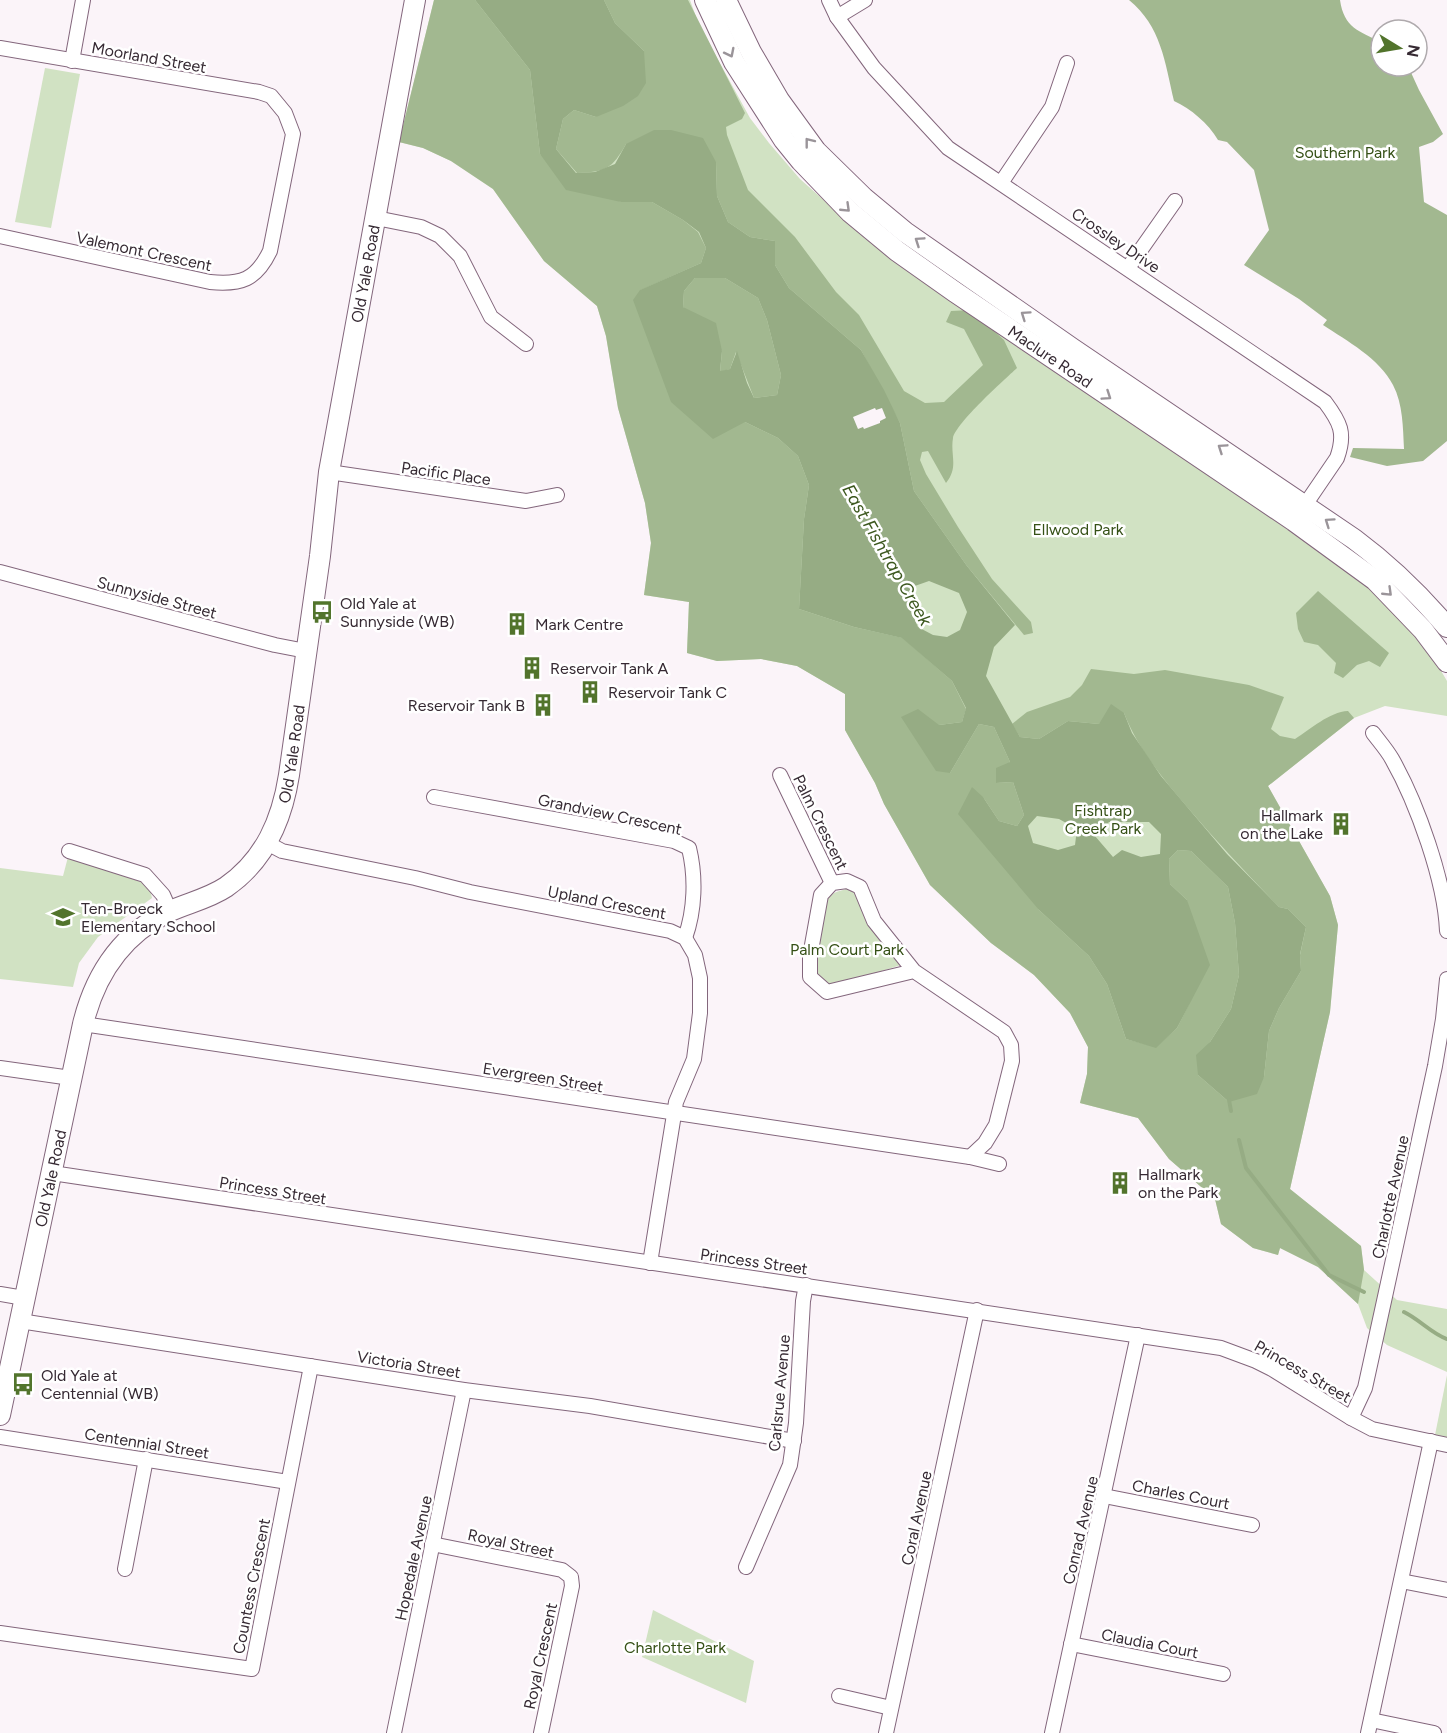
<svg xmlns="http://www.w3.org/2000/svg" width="1447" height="1733" viewBox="0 0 1447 1733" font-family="Figtree,sans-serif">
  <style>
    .green { fill: #d1e2c3 }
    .forest { fill: #a2b890 }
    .water { fill: #96ac84; fill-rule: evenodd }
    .pier { fill: #fbf4f9 }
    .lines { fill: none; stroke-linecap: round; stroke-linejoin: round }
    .stream { stroke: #96ac84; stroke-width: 4 }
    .street-casing { stroke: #83667c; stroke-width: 16 }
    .secondary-casing { stroke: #83667c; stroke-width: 22 }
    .street { stroke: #fff; stroke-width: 14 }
    .secondary { stroke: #fff; stroke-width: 20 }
    .oneway { stroke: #9a9499 }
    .labels { text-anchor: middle; stroke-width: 5; stroke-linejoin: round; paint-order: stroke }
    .street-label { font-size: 16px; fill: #362a33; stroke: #fff }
    .park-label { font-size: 16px; fill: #355016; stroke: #fff }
    .poi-label { font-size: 16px; fill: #362a33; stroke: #fff; text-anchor: start }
    .water-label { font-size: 18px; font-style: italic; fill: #3c581e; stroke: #fff }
  </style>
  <rect width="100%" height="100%" fill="#fbf4f9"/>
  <g class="green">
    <path d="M434,0H690L699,25L750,118L769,143L800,179L870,241L959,306L1329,557L1364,582L1410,627L1437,664L1447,681V716L1385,706L1354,718L1268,786L1330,896L1338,925L1330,1012L1290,1189L1361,1246L1364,1270L1397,1300L1447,1309V1372L1387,1345L1367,1328L1358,1304L1318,1267L1280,1248L1278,1255L1253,1248L1221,1224L1215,1199L1169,1159L1138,1118L1080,1103L1087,1074L1088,1047L1070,1013L1034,975L991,943L930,885L884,804L875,783L845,730V694L797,666L761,659L717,661L687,653L689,602L644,595L651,543L645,503L618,408L606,336L597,306L544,261L493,189L451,161L423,148L399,142Z"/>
    <path d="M45,68L80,74L51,228L15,222Z"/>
    <path d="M68,857L144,883L150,889L152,898L98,937L79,963L73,987L0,979V868L63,876Z"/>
    <path d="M847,889L855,893L901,965L827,988L815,974C814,960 820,911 827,900C832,892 839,891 847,889Z"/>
    <path d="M1447,1375V1443L1434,1440Z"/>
    <path d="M653,1610L754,1661L746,1703L642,1657Z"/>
  </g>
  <g class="forest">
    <path d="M434,0H475L530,70L540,154L621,202H652L683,220L698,232L706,248L701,263L641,290L745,422L778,438L798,456L809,485L804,519L799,609L854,627L903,638L952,681L966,709L962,722L939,725L950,773L979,724L994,727L1010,762L996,783L1013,782L1024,815L1017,826L999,821L983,797L1039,910L1089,956L1107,984L1126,1039L1156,1047L1177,1028L1189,1004L1187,900L1170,884L1169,859L1178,850L1191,851L1228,887L1235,923L1239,975L1231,1009L1210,1042L1198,1075L1229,1102L1264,1077L1269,1031L1279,1008L1301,971L1300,955L1306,927L1288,909L1279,907C1248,875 1217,842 1188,808C1163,779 1138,749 1124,713L1099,724L1068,721L1039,739L1020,737L1012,724L1027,712L1070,697L1082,685L1091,669L1134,674L1165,670L1249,685L1284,697L1271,729L1280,736L1295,739C1311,729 1329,712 1348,711L1354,718L1268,786L1330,896L1338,925L1330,1012L1290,1189L1361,1246L1364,1270L1358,1304L1318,1267L1280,1248L1278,1255L1253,1248L1221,1224L1215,1199L1169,1159L1138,1118L1080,1103L1087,1074L1088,1047L1070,1013L1034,975L991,943L930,885L884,804L875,783L845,730V694L797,666L761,659L717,661L687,653L689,602L644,595L651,543L645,503L618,408L606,336L597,306L544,261L493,189L451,161L423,148L399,142Z"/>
    <path d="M604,0H688L745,113L742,119L726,127L727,135L748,190L795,237L836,292L859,315L904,391L925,403L944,402L983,365L964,329L946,322L951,311L971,310L1004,340L1017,368C1004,380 956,423 953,438C950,455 959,467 946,483L928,451L922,452L920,460L926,474L958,527L992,579L1031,622L1033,633L1024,635L967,566L914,491L900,423L861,350L789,288L775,265V241L750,237L728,222L717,196L716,162L626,144C612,169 606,172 577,173L556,149L563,119L574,110L596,117L644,51L615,23Z"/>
    <path d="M1129,0H1340C1344,28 1359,31 1381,42V66H1408L1419,90L1443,134L1433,142L1419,147L1424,202L1447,215V441L1423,461L1387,466L1350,457L1353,448L1404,449C1403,428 1403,404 1393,385C1379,358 1347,341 1323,325L1327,320L1299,299L1244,265L1269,230L1254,170L1227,142L1218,140C1208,123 1191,109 1174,101C1165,62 1161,26 1129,0Z"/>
    <path d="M695,278H725L758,298L767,320L781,375L777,395L754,398L736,352L730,369L720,372L722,351L683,307L684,291Z"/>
    <path d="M1318,591L1389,653L1380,667L1369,661L1357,665L1343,678L1334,673L1336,663L1318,645L1304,642L1298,629L1296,613Z"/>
  </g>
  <path class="water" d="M475,0H604L615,23L644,51L646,83L638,96L623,106L596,117L574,110L563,119L556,149L576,173L595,172L615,164L626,144L654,130H671L703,138L716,162L717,196L728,222L750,237L775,241V265L789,288L861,350L884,390L900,423L914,491L967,566L1015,625L994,647L986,676L1020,737L1039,739L1068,721L1099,724L1111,704L1124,713L1132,733L1161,776L1227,854L1279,907L1288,909L1306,927L1300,954L1301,971L1279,1008L1269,1031L1264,1077L1257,1094L1229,1102L1198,1075L1196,1055L1210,1042L1231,1009L1239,975L1235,923L1228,887L1191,851L1178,850L1169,859L1170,884L1187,900L1210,965L1177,1028L1156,1048L1126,1039L1107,984L1089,956L1039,910L958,814L972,787L983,797L999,821L1017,826L1024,815L1013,782L996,783V768L1010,762L994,727L979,724L950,773L936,771L901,717L918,709L939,725L962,722L966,708L952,681L902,638L854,627L799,609L804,519L809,485L798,456L778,438L745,422L713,439L671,402L633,300L640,290L701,263L706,248L699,232L683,220L652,202H621L566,190L540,154L530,70ZM695,278H725L758,298L767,320L781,375L777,395L754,398L747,383L737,351L730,369L720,371L722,351L716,323L683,307L684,291ZM929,581L959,593L967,612L960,630L947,637L933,635L918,627L908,605L912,587ZM1037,816L1059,819L1077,829L1075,845L1058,850L1033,843L1028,826ZM1109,822H1149L1161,834L1160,854L1141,857L1122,850L1113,857L1095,836Z"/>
  <path class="pier" d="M875,408L876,410L882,408L886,418L880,421V423L864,429L863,427L858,429L853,417Z"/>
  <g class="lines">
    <g class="stream">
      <path d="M1229,1100L1231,1111"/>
      <path d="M1239,1140L1246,1168L1329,1275L1364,1292"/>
      <path d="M1404,1312C1419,1319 1432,1334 1447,1339"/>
    </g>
    <g class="street-casing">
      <g id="street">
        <path d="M829,0L837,17L874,68L948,148L1325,402C1340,422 1346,433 1337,458L1305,505"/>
        <path d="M837,17L865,0"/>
        <path d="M0,48L259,92L271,96L285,113L293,134L270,251C256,280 241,285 210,282L0,236"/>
        <path d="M72,61L83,0"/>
        <path d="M1001,183L1052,107L1067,63"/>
        <path d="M376,218L421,227L440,236L460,256L491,317L526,344"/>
        <path d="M1128,268L1175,201"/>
        <path d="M329,472L526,501L557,495"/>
        <path d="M0,572L275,645L306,651"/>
        <path d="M1373,733C1379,741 1387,750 1392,759C1417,803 1445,881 1447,931"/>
        <path d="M780,775L832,883"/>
        <path d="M434,797L674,841L689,848C696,877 695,910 685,938"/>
        <path d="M267,843L282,851L415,878L470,892L670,931L685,938L695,955L700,978V1013L694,1059L676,1102L650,1263"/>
        <path d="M69,851L145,875L163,895L170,911"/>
        <path d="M914,971L827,992L810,977V956L821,895L832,883L847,881L860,887L874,921L914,971L1004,1032L1011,1045L1012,1061L996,1125L985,1143L970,1157"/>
        <path d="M83,1024L970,1157L999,1164"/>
        <path d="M0,1068L71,1078"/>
        <path d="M52,1173L1221,1348L1256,1361L1272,1369L1351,1418L1372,1429L1447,1445"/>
        <path d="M0,1294L24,1298"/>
        <path d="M20,1321L464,1390L590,1406L794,1441"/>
        <path d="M1351,1418L1365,1388L1386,1292L1435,1066L1443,1019L1447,979"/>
        <path d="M0,1437L288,1482"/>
        <path d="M1104,1496L1252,1525"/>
        <path d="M432,1544L562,1570L571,1577L572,1586L541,1733"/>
        <path d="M746,1567L790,1465L796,1423L803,1301L806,1285"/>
        <path d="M125,1569L146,1459"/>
        <path d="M1401,1581L1447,1590"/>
        <path d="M0,1633L252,1669L311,1366"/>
        <path d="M1071,1644L1223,1674"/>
        <path d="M839,1696L891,1708"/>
        <path d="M1371,1720L1434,1733"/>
        <path d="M394,1733L464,1390"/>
        <path d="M886,1733L977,1310"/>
        <path d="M1052,1733L1138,1335"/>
        <path d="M1368,1733L1431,1441"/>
      </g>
    </g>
    <g class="secondary-casing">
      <g id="secondary">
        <path id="s1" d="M705,0L734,62L784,140L801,161L850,212L897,251L955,292L1294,521L1375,580L1423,630L1447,662"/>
        <path d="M726,0L751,52L779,100L816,151L864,198L905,232L1073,349L1354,539C1389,565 1419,594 1447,627"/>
        <path id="s2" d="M0,1415L83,1024C95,975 121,935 168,912C187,903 208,899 226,887C265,860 282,820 289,775L320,556L329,472L415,0"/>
      </g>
    </g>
    <use href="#street" class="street"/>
    <use href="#secondary" class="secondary"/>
  </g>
  <defs><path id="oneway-chevron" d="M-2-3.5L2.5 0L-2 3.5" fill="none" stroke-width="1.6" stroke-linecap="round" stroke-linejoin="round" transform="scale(1.5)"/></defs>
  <g class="oneway">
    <use href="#oneway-chevron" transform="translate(730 53) rotate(63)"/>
    <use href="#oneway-chevron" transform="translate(809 142) rotate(-128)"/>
    <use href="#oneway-chevron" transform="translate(846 208) rotate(44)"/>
    <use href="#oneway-chevron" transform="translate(919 241) rotate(-146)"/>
    <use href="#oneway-chevron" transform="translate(1025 315) rotate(-145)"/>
    <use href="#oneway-chevron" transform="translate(1107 396) rotate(34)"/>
    <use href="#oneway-chevron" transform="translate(1222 448) rotate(-146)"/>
    <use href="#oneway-chevron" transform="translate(1329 522) rotate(-145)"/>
    <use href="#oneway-chevron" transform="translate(1388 592) rotate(44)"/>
  </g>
  <defs>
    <g id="bus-bare" transform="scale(1.8)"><path d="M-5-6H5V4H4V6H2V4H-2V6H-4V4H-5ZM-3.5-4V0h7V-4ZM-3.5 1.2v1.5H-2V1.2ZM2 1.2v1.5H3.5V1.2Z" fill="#52742c" stroke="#fff" stroke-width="2.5" paint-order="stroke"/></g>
    <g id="building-bare" transform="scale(1.8)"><path d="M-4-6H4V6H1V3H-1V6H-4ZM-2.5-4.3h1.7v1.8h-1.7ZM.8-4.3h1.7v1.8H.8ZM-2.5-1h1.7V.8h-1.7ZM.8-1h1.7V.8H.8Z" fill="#52742c" stroke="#fff" stroke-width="2.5" paint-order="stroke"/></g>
    <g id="school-bare" transform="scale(1.8)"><path d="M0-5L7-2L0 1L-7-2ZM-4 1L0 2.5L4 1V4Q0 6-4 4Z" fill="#52742c" stroke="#fff" stroke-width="2.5" paint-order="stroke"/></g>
  </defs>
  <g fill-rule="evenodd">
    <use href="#bus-bare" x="322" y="612"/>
    <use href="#building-bare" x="517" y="624"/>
    <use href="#building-bare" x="532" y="668"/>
    <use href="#building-bare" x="590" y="692"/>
    <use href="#building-bare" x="543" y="705"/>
    <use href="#building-bare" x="1341" y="824"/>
    <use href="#school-bare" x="63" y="917"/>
    <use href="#building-bare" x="1120" y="1183"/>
    <use href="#bus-bare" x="23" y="1384"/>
  </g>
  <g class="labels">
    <g class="street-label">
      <text transform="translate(149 57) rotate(10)" y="6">Moorland Street</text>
      <text transform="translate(1116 240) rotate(34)" y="6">Crossley Drive</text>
      <text transform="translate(144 251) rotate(12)" y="6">Valemont Crescent</text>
      <text dy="6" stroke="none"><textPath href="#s2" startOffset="1248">Old Yale Road</textPath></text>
      <text dy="6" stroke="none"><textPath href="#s1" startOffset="506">Maclure Road</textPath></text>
      <text transform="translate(446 473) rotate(8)" y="6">Pacific Place</text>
      <text transform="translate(157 597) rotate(15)" y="6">Sunnyside Street</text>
      <text dy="6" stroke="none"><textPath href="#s2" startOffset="762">Old Yale Road</textPath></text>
      <text transform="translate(610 814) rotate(12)" y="6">Grandview Crescent</text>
      <text transform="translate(821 822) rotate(64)" y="6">Palm Crescent</text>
      <text transform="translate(607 902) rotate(11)" y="6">Upland Crescent</text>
      <text transform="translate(543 1077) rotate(9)" y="6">Evergreen Street</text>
      <text dy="6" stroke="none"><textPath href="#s2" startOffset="242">Old Yale Road</textPath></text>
      <text transform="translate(273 1190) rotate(9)" y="6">Princess Street</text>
      <text transform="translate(1390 1197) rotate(-78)" y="6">Charlotte Avenue</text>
      <text transform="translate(754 1261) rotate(8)" y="6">Princess Street</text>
      <text transform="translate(409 1364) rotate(9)" y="6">Victoria Street</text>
      <text transform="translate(1303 1371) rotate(30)" y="6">Princess Street</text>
      <text transform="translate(779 1393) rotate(-85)" y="6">Carlsrue Avenue</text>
      <text transform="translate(147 1443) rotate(9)" y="6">Centennial Street</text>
      <text transform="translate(1181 1494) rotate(11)" y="6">Charles Court</text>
      <text transform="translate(916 1518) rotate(-78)" y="6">Coral Avenue</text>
      <text transform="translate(1080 1530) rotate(-77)" y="6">Conrad Avenue</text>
      <text transform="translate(511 1543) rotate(12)" y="6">Royal Street</text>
      <text transform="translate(413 1558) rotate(-78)" y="6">Hopedale Avenue</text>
      <text transform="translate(251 1586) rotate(-79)" y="6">Countess Crescent</text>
      <text transform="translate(1150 1643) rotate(11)" y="6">Claudia Court</text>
      <text transform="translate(540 1656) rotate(-78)" y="6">Royal Crescent</text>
    </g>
    <g class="park-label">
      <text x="1345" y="158">Southern Park</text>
      <text x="1078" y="535">Ellwood Park</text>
      <text x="1103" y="816">Fishtrap<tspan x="1103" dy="18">Creek Park</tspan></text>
      <text x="847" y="955">Palm Court Park</text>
      <text x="675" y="1653">Charlotte Park</text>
    </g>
    <g class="poi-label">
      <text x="340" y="609">Old Yale at<tspan x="340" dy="18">Sunnyside (WB)</tspan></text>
      <text x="535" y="630">Mark Centre</text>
      <text x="550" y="674">Reservoir Tank A</text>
      <text x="608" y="698">Reservoir Tank C</text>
      <text x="525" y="711" text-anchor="end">Reservoir Tank B</text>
      <text x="1323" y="821" text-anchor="end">Hallmark<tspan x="1323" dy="18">on the Lake</tspan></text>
      <text x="81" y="914">Ten-Broeck<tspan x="81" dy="18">Elementary School</tspan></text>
      <text x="1138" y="1180">Hallmark<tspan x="1138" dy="18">on the Park</tspan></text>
      <text x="41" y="1381">Old Yale at<tspan x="41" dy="18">Centennial (WB)</tspan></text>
    </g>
    <g class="water-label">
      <text transform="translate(887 555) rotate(60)" y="6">East Fishtrap Creek</text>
    </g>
  </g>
  <g transform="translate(1399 48) rotate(101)"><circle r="28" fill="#ffffff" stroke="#afaaad" stroke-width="1.5"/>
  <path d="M0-4.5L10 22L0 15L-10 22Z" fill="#52742c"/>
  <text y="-9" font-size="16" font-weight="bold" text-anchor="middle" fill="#362a33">N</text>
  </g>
</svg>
